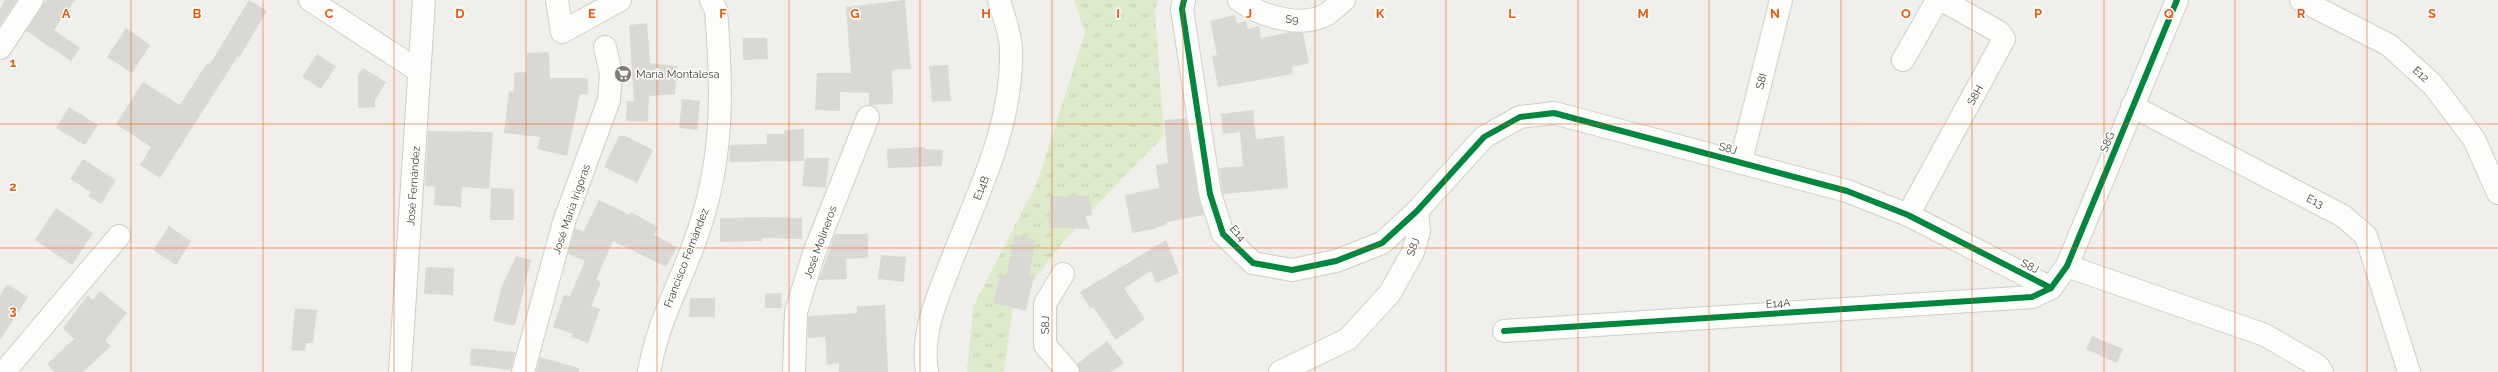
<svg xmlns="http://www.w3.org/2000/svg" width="2498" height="372" viewBox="0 0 2498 372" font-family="Raleway,sans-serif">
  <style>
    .grass { fill: url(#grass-tufts) }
    .building { fill: #dad8d3 }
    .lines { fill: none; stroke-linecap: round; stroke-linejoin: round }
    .minor-casing { stroke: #cfcdc8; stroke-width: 24 }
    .minor { stroke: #fdfdfc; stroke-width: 22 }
    .cycleway-casing { stroke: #fff; stroke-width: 8 }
    .cycleway { stroke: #00873e; stroke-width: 6 }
    .grid { fill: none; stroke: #e8590c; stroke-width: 1; stroke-opacity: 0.55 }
    .labels { text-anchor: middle; stroke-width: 3; stroke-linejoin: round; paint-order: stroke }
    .street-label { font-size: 11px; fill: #474136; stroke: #fff }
    .poi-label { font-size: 11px; fill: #474136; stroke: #fff; text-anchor: start }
    .grid-label { font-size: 13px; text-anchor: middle; font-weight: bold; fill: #e8590c; stroke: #fff; stroke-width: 3; stroke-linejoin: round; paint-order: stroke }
  </style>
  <defs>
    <pattern id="grass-tufts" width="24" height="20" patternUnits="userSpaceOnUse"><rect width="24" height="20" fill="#deebcb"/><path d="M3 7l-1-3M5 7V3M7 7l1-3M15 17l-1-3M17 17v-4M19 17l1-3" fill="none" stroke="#c0cbaf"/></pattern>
  </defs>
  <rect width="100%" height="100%" fill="#f1efeb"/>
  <path class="grass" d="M1074,0H1158L1155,10L1164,136L1112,189L1064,241L1013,307L1004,372H967L973,307L1037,183L1085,32Z"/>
  <g class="building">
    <path d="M5,0H17L0,25V9Z"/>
    <path d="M46,0H75L54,30L80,48L71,61L26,31Z"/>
    <path d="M249,0L267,11L239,58L238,56L160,178L140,165L151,147L116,124L143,82L180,105L207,63L210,64Z"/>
    <path d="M905,0L911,69L892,70L893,104L869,105V93L840,92V111L815,110L817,73H851L846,7Z"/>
    <path d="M1235,15L1237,23L1246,21L1248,29L1259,26L1261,38L1290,32L1303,33L1309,63L1292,67L1293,74L1218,87L1212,56L1217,55L1210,21Z"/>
    <path d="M647,23L650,63L677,66L675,94L649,96L648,122L626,121L627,101H634L629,25Z"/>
    <path d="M126,28L150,45L132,73L107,57Z"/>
    <path d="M743,38H767L768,59L743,60Z"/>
    <path d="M549,52L550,78H588V94H580L567,156L537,149L540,137L504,133L509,91L514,92V73L527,72V53Z"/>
    <path d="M317,54L336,66L321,89L302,77Z"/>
    <path d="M948,65L951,101L932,102L929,66Z"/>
    <path d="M363,68L386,82L375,100V107L358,108V76Z"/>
    <path d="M682,99L700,101L697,130L679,128Z"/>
    <path d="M69,107L98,125L85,145L56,128Z"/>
    <path d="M1253,110L1256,139L1284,136L1288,188L1223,194L1219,168L1243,166L1240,132L1223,134L1221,114Z"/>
    <path d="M1186,118L1198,196L1204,215L1167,222V224L1154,229L1132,233L1125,195L1159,188L1156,165L1168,163L1164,120Z"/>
    <path d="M804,129V161L729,162L730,145L767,144V134H784V130Z"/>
    <path d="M428,131L493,132L489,189L462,187L461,207L434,205L435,187L425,186Z"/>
    <path d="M619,136H625L653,150L637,183L604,167Z"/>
    <path d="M925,147V149L943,150L942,166L888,168L887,149Z"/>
    <path d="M805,158H829L826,188L802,186Z"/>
    <path d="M83,159L116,180L101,204L88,196L91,192L70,179Z"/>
    <path d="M491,188L514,189V220H490Z"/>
    <path d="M1089,195L1092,215L1085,216L1090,229L1049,228L1050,197Z"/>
    <path d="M599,200L630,215L631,212L658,227L654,235L677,247L666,267L613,241L596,280L601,282L591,306L600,309L588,343L571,337L573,334L553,327L564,295L570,296L585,261L568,254L575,228L583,232Z"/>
    <path d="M56,208L93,233L72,265L35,240Z"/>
    <path d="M764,217L802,218V239L762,238V241L720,242V218Z"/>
    <path d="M169,226L191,241L176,265L153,250Z"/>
    <path d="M835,234H868V258L846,259L847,279L819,280Z"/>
    <path d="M1015,235L1036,240L1029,274L1034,276L1026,311L993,303L1000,275L1006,276Z"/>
    <path d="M1166,240L1179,273L1156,283L1151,271L1124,288L1145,319L1116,340L1093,307L1090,308L1080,292Z"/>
    <path d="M881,255L906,257L904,282L878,279Z"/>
    <path d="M516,256L531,260L515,325H509L493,321L502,286Z"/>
    <path d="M426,267L454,268L453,295L424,294Z"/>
    <path d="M7,284L28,297L0,340V295Z"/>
    <path d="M100,291L127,313L105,341L111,346L83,372H54L47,364L74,339L63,328L88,295L93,300Z"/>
    <path d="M781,293L782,308H765V294Z"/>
    <path d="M690,298H715V317H689Z"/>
    <path d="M885,305L888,372H839V363L827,365L825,337L808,338V316L857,313V306Z"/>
    <path d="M295,308L317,310L313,343H306L305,351L291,350Z"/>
    <path d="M2092,336L2123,349L2117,363L2086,349Z"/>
    <path d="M1107,341L1124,363L1111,372H1080L1077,364Z"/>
    <path d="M471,348L515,352L511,370L470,365Z"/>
    <path d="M540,357L579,368V372H536Z"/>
  </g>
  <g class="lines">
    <g class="minor-casing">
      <g id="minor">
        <path d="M310,0L419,71"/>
        <path d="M557,0L562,32L620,0"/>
        <path d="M1184,0L1182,9L1210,194L1223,234L1253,263L1292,270L1336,261L1382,243L1417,211L1484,137L1520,117L1554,113L1847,191L1908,215L2051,288"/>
        <path d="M1239,0C1260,16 1302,29 1327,14C1333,10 1339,4 1344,0"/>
        <path d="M2301,0L2389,45L2433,85L2474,139L2498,193"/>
        <path d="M0,48L32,0"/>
        <path d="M1903,60L1935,4L1941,0"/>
        <path d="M2132,106L2343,216L2366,236L2409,372"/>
        <path d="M1741,161L1781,0"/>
        <path d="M1908,215L2004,39L1999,32L1942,0"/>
        <path d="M2067,266L2265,335L2318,366L2322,372"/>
        <path d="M1063,274L1045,304V345L1068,372"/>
        <path d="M1504,331L2032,297L2051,288L2067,266L2177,0"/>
        <path d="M4,372L119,236"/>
        <path d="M400,372L424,0"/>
        <path d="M523,372L564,222L609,100L611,74L605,47"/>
        <path d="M649,372C659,315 685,276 701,223C724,152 722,83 716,10L711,0"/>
        <path d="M794,372L796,312L814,253L868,117"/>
        <path d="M927,372C921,336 935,303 948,270C975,198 1013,129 1011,50C1011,34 1003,15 999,0"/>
        <path d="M1280,372L1348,339L1390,293L1413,252L1419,231L1417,211"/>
      </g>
    </g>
    <use href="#minor" class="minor"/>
    <g class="cycleway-casing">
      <g id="cycleway">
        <path d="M1184,0L1182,9L1210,194L1223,234L1253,263L1292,270L1336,261L1382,243L1417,211L1484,137L1520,117L1554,113L1847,191L1908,215L2051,288"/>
        <path d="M1504,331L2032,297L2051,288L2067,266L2177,0"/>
      </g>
    </g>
    <use href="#cycleway" class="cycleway"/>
  </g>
  <path class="grid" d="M131,0V372M263,0V372M394,0V372M526,0V372M657,0V372M789,0V372M920,0V372M1052,0V372M1183,0V372M1315,0V372M1446,0V372M1578,0V372M1709,0V372M1841,0V372M1972,0V372M2104,0V372M2235,0V372M2367,0V372M0,124H2498M0,248H2498"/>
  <defs>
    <g id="supermarket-disc" transform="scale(0.9)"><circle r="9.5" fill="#827e75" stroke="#fff"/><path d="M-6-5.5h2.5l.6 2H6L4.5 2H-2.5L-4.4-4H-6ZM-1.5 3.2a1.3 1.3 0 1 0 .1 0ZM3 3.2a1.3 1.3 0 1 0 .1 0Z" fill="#fff"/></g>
  </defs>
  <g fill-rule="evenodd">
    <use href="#supermarket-disc" x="623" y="74"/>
  </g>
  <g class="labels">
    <g class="street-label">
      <text transform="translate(1292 19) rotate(3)" y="4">S9</text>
      <text transform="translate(2421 74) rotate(42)" y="4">E12</text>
      <text transform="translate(1761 81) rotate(-76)" y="4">S8I</text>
      <text transform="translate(1975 95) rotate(-61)" y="4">S8H</text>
      <text transform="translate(2107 142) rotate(-68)" y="4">S8G</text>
      <text transform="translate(1728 148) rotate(15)" y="4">S8J</text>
      <text transform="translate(413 186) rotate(-86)" y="4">José Fernández</text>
      <text transform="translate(981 188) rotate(-68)" y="4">E14B</text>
      <text transform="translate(2315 201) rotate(27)" y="4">E13</text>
      <text transform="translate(571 209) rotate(-71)" y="4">José María Irigoras</text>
      <text transform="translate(1238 233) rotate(50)" y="4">E14</text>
      <text transform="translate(820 242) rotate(-70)" y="4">José Molineros</text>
      <text transform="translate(1413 247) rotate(-69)" y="4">S8J</text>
      <text transform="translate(686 258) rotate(-69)" y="4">Francisco Fernández</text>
      <text transform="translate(2030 266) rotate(27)" y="4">S8J</text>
      <text transform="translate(1778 303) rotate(-4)" y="4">E14A</text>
      <text transform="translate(1045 325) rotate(-89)" y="4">S8J</text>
    </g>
    <g class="poi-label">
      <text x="636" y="78">María Montalesa</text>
    </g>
  </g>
  <g class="grid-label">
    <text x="66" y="18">A</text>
    <text x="197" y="18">B</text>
    <text x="329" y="18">C</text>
    <text x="460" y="18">D</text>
    <text x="592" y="18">E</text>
    <text x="723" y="18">F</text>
    <text x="855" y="18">G</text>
    <text x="986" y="18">H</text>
    <text x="1118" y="18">I</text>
    <text x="1249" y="18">J</text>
    <text x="1380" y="18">K</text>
    <text x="1512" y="18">L</text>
    <text x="1643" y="18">M</text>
    <text x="1775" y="18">N</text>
    <text x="1906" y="18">O</text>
    <text x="2038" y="18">P</text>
    <text x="2169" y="18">Q</text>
    <text x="2301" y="18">R</text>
    <text x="2432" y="18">S</text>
    <text x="13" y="67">1</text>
    <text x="13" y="191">2</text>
    <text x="13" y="315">3</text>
  </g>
</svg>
